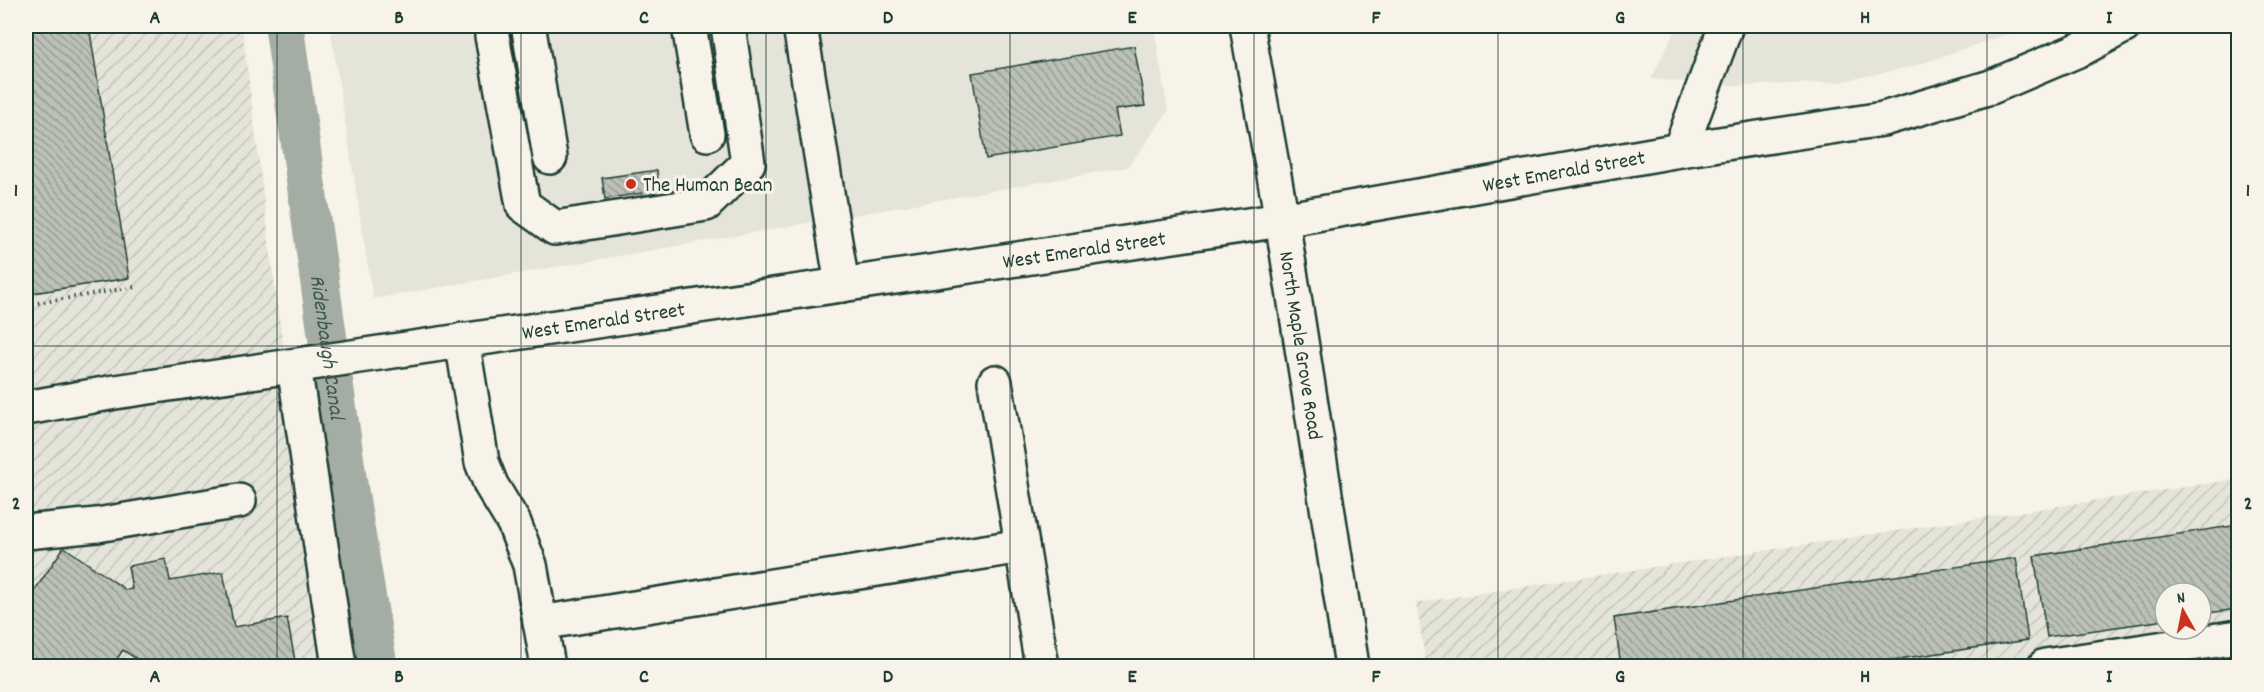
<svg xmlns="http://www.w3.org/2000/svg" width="2264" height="692" viewBox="0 0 2264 692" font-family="Dekko,sans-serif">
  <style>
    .built { fill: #e5e4d9 }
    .industrial { fill: url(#industrial-furrows); fill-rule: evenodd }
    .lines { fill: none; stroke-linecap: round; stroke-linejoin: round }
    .canal { stroke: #a4ada3; stroke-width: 39 }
    .building { fill: url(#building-back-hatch); stroke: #1f3d34; stroke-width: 1.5 }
    .minor-casing { stroke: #1f3d34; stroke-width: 38 }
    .major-casing { stroke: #1f3d34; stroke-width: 38 }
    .path { stroke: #1f3d34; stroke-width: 4; stroke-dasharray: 1.5 4.5; stroke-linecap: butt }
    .minor { stroke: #f7f3e8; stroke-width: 33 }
    .major { stroke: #f7f3e8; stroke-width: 33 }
    .grid { fill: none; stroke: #1f3d34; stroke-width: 1.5; stroke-opacity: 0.55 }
    .poi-dot { fill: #c8321e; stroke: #f7f3e8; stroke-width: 2 }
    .labels { text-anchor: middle; stroke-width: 6; stroke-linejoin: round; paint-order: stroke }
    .street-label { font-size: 21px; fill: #1f3d34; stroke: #f7f3e8 }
    .poi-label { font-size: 21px; fill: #1f3d34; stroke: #f7f3e8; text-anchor: start }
    .water-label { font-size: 22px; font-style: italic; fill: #405950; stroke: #f7f3e8 }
    .neatline { fill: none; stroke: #1f3d34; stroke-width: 2 }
    .grid-label { font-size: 20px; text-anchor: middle; font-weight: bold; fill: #1f3d34 }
  </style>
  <defs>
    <pattern id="industrial-furrows" width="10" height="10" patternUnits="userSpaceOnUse" patternTransform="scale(1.5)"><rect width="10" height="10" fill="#e5e4d9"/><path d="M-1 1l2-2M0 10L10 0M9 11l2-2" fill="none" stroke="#c4c4bb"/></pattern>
    <pattern id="building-back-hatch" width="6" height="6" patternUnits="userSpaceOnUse" patternTransform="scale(1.5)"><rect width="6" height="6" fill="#bbc1b6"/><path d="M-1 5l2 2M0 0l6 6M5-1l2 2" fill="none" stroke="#979e95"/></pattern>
  </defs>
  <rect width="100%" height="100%" fill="#f7f3e8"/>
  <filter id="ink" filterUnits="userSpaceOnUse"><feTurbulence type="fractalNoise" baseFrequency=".0167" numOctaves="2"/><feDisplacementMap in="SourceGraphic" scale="12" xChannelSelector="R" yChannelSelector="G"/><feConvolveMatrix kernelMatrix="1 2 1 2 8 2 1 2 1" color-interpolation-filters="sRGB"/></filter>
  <g filter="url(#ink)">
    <g class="built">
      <path d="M330,26H1154L1168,112L1128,167L373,299Z"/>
      <path d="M1677,26H2029L1915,66L1839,82L1738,86L1651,79Z"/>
    </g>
    <g class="industrial">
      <path d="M26,26H242L277,304L331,666H26Z"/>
      <path d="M2238,479V666H1426L1416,603ZM2165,593H2201V629H2165Z"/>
    </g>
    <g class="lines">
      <path class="canal" id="s1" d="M284,26L349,491L378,666"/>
    </g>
    <g class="building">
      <path d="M26,26H89L129,278L26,294Z"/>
      <path d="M1134,46L1145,106L1115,110L1120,136L986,159L972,73Z"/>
      <path d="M657,170L659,190L655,191L656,196L643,198L642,193L605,199L602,178Z"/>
      <path d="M2238,525V609L2201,614V593H2165V620L2047,637L2034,556Z"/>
      <path d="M64,547L126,590L132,589L128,566L166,559L170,581L223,572L234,627L287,618L296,666H140L143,663L123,650L112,666H26V603Z"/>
      <path d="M2016,558L2028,640L1851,666H1621L1614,618Z"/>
    </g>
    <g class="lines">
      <g class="minor-casing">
        <g id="minor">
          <path d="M689,26L707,134"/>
          <path d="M800,26L842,285"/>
          <path d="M529,30L550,157"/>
          <path d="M492,36L523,205L555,228L706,204L748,163L728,26"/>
          <path d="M1680,150L1726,26"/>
          <path d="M462,340L482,462L491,485L514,523L530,565L548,666"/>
          <path d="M294,366L339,666"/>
          <path d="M995,382L1042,666"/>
          <path d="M26,532L97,525L239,501"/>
          <path d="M540,623L1022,546"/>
          <path d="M2045,666L2238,637"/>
        </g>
      </g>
      <g class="major-casing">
        <g id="major">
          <path id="s2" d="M1247,26L1282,220L1352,666"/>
          <path id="s3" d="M26,408L115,392L1282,220L1680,150L1883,119L1991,87L2083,48L2124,26"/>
        </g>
      </g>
      <path class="path" d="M26,305L135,287"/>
      <use href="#minor" class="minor"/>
      <use href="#major" class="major"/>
    </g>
  </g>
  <path class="grid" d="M277,26V666M521,26V666M766,26V666M1010,26V666M1254,26V666M1498,26V666M1743,26V666M1987,26V666M26,346H2238"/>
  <circle class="poi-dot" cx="631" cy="184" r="6"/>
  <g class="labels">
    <g class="street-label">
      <text dy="7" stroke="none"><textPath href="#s3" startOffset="1556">West Emerald Street</textPath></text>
      <text dy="7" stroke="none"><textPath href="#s3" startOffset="1070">West Emerald Street</textPath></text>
      <text dy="7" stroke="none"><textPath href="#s3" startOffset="584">West Emerald Street</textPath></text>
      <text dy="7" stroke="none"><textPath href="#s2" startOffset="324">North Maple Grove Road</textPath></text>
    </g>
    <g class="poi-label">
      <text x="643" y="191">The Human Bean</text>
    </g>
    <g class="water-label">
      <text dy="8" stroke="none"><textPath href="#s1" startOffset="324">Ridenbaugh Canal</textPath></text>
    </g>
  </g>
  <rect width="2264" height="692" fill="none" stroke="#f7f3e8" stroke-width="66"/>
  <g transform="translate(2183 611) rotate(351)"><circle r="28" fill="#f7f3e8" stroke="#a1aaa0" stroke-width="1.5"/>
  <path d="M0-4.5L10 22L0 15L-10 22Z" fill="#c8321e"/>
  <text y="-9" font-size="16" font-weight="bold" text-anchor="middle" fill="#1f3d34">N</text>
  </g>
  <rect x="33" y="33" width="2198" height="626" class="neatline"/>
  <g class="grid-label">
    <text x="155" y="23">A</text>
    <text x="399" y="23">B</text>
    <text x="644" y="23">C</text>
    <text x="888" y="23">D</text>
    <text x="1132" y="23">E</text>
    <text x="1376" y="23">F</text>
    <text x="1620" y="23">G</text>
    <text x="1865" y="23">H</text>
    <text x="2109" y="23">I</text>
    <text x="16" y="196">1</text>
    <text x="2248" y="196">1</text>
    <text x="16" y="509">2</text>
    <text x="2248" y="509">2</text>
    <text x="155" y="682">A</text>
    <text x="399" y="682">B</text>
    <text x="644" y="682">C</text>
    <text x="888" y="682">D</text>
    <text x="1132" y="682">E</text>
    <text x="1376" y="682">F</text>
    <text x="1620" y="682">G</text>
    <text x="1865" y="682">H</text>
    <text x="2109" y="682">I</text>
  </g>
</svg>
